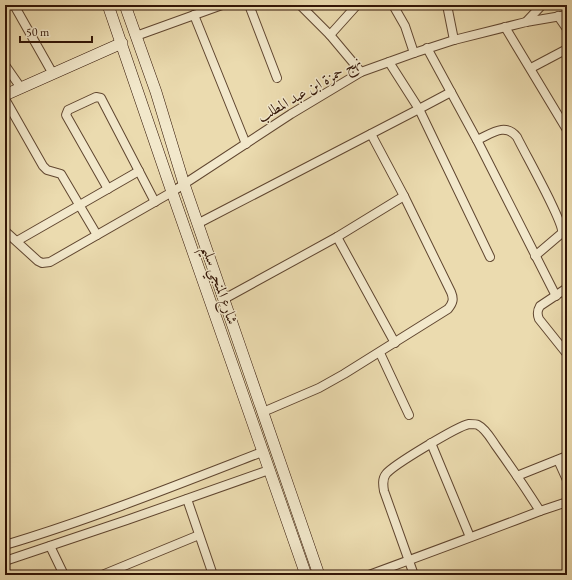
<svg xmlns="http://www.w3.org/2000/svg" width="572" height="580" viewBox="0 0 572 580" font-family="'EB Garamond',Amiri,serif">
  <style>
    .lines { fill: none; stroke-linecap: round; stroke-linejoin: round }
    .street-casing { stroke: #604630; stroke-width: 10 }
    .secondary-casing { stroke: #321506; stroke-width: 12 }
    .street { stroke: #f2e8cb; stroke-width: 8 }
    .secondary { stroke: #f2e8cb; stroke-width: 11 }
    .labels { text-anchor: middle; stroke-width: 3; stroke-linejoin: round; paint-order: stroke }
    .street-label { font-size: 15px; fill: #321506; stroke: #f2e8cb }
  </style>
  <rect width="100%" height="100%" fill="#ebdbaf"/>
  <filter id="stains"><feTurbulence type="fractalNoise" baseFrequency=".005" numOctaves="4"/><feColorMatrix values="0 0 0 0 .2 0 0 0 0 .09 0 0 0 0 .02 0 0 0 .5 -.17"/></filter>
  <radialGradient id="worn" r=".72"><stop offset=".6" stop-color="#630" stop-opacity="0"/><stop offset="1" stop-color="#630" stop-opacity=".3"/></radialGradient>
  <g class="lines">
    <g class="street-casing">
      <g id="street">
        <path d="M14,5L53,74"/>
        <path d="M249,5L277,78"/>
        <path d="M300,5L330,35L361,72"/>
        <path d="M393,5L405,26L414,53"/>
        <path d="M447,5L454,40"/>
        <path d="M194,15L246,144"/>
        <path d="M558,16L567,29"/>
        <path d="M526,22L542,5"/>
        <path d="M505,27L567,130"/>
        <path d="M330,35L357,5"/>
        <path d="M136,36L222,5"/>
        <path d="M427,48L477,140L556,296"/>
        <path d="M389,62L419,109L490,257"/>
        <path d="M5,65L21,88"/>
        <path d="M531,68L567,49"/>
        <path d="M5,99L43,166L47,170L61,174L97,235"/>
        <path d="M477,140C491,134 505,122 517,137C524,152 564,222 562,233L535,256"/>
        <path d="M108,189L66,115L68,110L96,97L101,98L102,100L155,202"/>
        <path d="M5,198V199"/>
        <path d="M199,223L419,109L451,92"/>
        <path d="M5,231L38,261L42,263L50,262L172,192L291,114L361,72L414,53L454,40L526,22L567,15"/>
        <path d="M337,237L395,343"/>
        <path d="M17,241L139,171"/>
        <path d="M567,288L540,306C537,311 537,314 539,319L567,354"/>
        <path d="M224,299L337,237L404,196"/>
        <path d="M380,353L409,415"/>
        <path d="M263,412L319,388L344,374L448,309C453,303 454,299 451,292L404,196L371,134"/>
        <path d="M431,443L470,537"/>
        <path d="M558,460L567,480"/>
        <path d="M517,476L567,456"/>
        <path d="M187,499L213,575"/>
        <path d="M540,511L567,502"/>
        <path d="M5,545C92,519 177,485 262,452"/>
        <path d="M50,546L64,575"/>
        <path d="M5,561L127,520L269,470"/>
        <path d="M102,575L199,535"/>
        <path d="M369,575C426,554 483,533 540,511C526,489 511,467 496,446C491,439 486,429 478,425C476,424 472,424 469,424C458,426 393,465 386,474C382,479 383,485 384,491L414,575"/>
      </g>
    </g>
    <g class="secondary-casing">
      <g id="secondary">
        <path d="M108,5L172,192L306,575"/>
        <path d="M125,5L156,92L184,184L319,575"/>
        <path d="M5,95L122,43"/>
      </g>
    </g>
    <use href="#street" class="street"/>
    <use href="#secondary" class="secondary"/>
  </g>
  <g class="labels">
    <g class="street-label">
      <text transform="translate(309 89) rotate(-30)" y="5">نهج حمزة ابن عبد المطلب</text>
      <text transform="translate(220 285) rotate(71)" y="5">شارع المنجي سليم</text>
    </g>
  </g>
  <rect width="572" height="580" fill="none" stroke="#ebdbaf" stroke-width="20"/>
  <rect x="6" y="6" width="560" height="568" fill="none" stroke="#321506" stroke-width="2"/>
  <rect x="10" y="10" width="552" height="560" fill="none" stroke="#321506"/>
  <path d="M20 36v6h72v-6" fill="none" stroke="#321506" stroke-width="2"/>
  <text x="26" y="36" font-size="12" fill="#321506" stroke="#f2e8cb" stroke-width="3" paint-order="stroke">50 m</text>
  <rect width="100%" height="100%" filter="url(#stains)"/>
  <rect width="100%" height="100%" fill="url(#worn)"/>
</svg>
